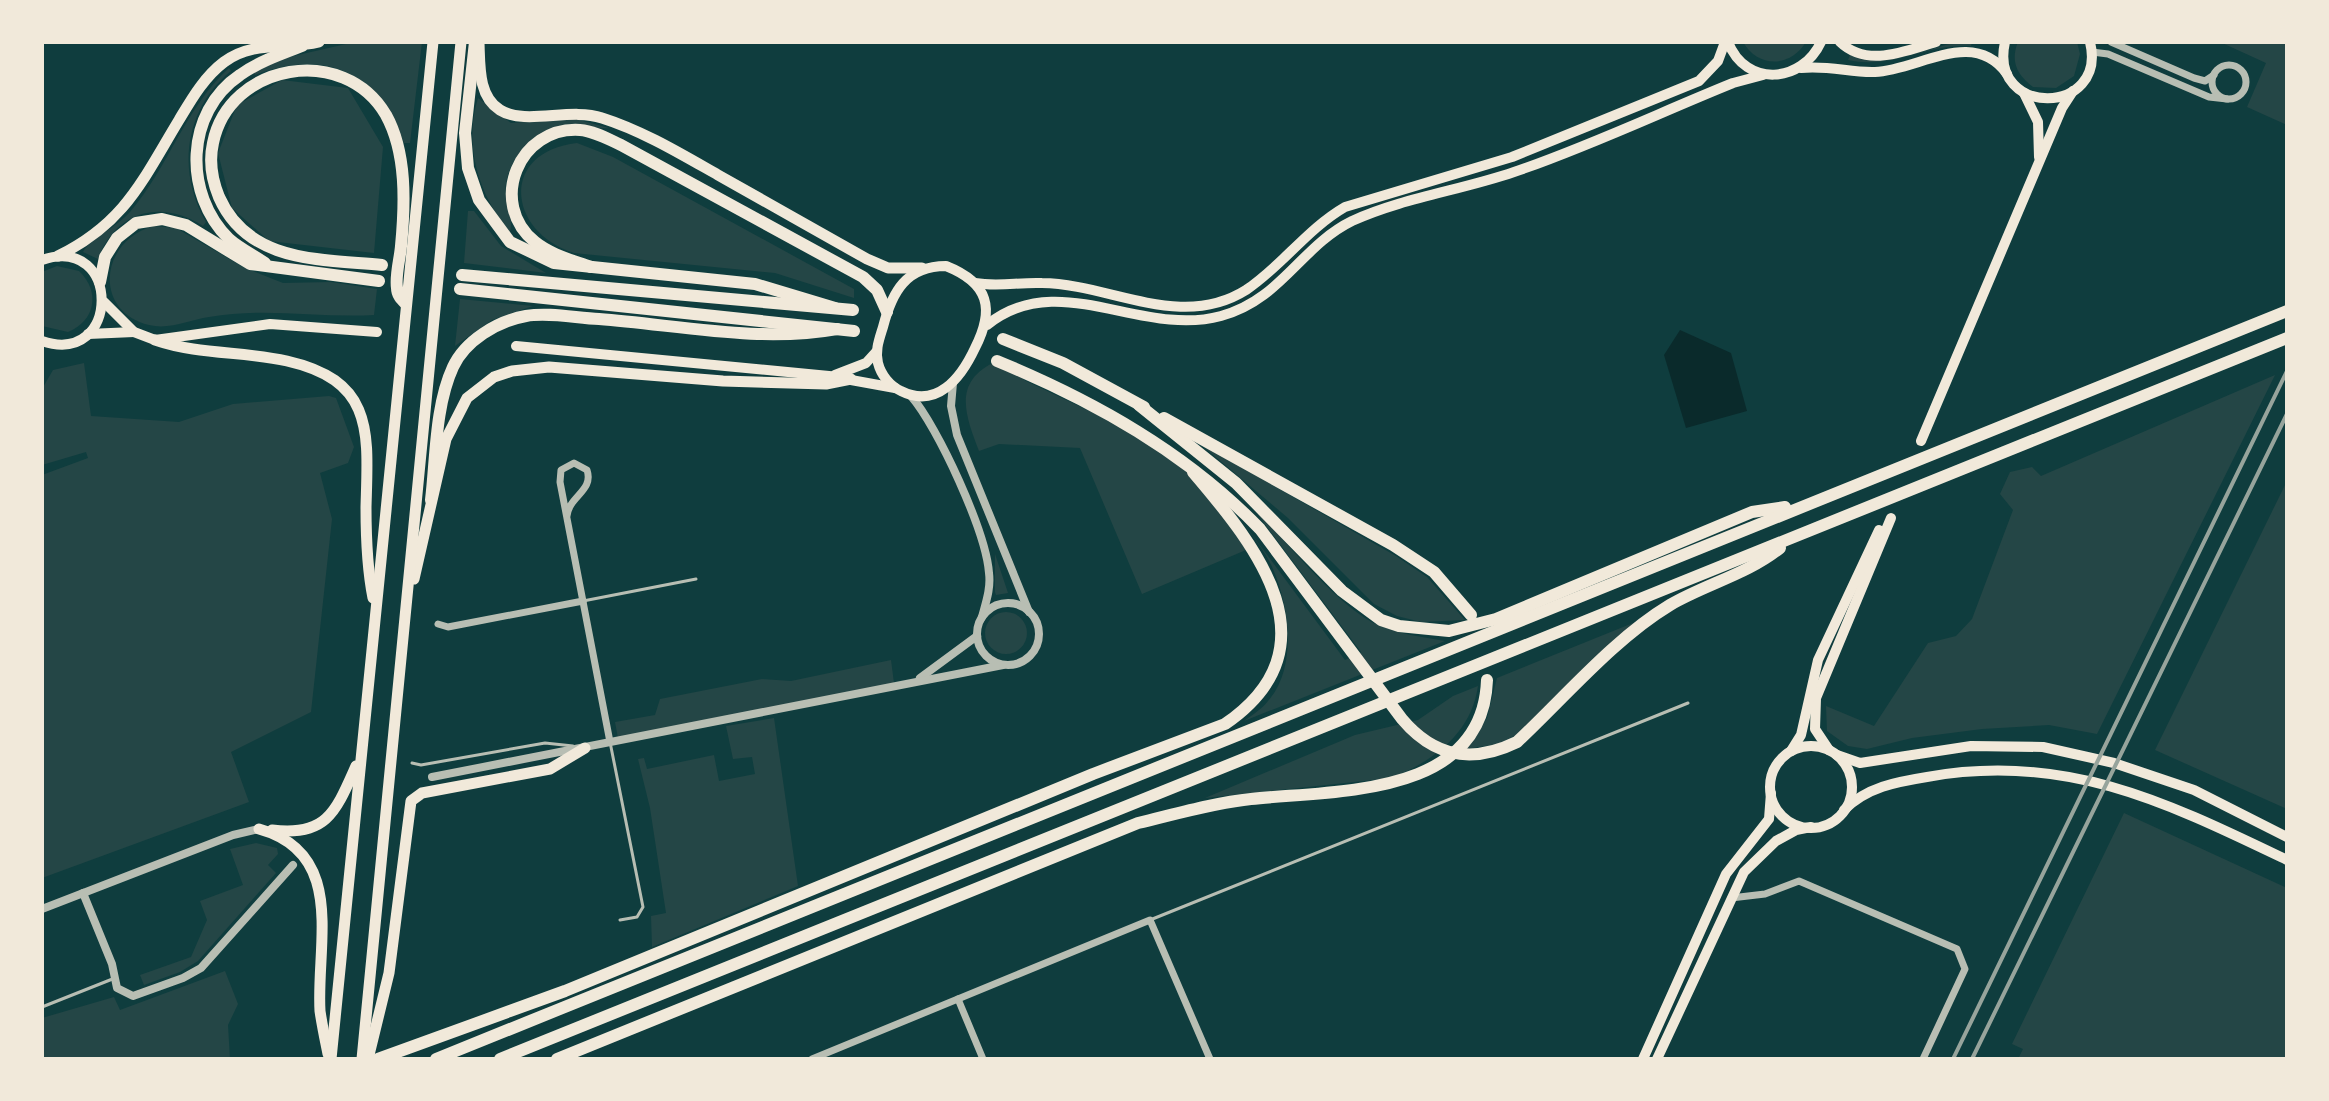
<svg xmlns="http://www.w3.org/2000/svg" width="2329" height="1101" viewBox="0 0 2329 1101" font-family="'Sofia Sans Condensed',sans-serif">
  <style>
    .green { fill: #244646 }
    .water { fill: #0a2a2b }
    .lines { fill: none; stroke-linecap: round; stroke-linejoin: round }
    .service { stroke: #b8beb3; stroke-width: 3 }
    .minor { stroke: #b8beb3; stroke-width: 7 }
    .tertiary { stroke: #b8beb3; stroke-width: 8 }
    .secondary { stroke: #f1e9da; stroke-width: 10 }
    .trunk { stroke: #f1e9da; stroke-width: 11 }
    .motorway { stroke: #f1e9da; stroke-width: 12 }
    .rail { stroke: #97a49c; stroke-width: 4 }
  </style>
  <rect width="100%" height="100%" fill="#0f3d3e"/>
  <g class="green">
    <path d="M355,42H422L410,143H404C379,72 325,48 255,75L253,72L289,57Z"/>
    <path d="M1743,42H1806C1790,68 1758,68 1743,42Z"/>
    <path d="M1956,42H1972L1971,46C1928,43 1892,70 1848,60L1850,55C1884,69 1921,51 1956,42Z"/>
    <path d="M2018,42H2077L2080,54L2074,76L2056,88L2033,87C2017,75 2010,61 2018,42Z"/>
    <path d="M2220,42H2287V125L2247,107L2266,63Z"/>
    <path d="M229,68L231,71C185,108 176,171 206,222L203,226C161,199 116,211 98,259L83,252C89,240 118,226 130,212C168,168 185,108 229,68Z"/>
    <path d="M282,80L348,88L383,147L374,253L269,241L232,208L218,153L237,105Z"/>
    <path d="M478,98L511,123L572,118L609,128C599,130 585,123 573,124C541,126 512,151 506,183C503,199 514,218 510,232C479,196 463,145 478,98Z"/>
    <path d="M577,143L613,157L854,289V298L775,273L574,253C507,232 499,152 577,143Z"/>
    <path d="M468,211H474L501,246L546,273L464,263Z"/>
    <path d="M154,226L176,228L245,268L283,283L331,282L377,289L374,315C319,318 265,307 209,317C189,320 170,330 149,325C92,311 100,240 154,226Z"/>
    <path d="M57,266L79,271C101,292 95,321 68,332L42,326V272Z"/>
    <path d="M460,299L533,306L492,320L455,346Z"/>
    <path d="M997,361L1026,381L1117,424L1193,472L1246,550L1142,594L1080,448L999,444L979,451C965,414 952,381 997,361Z"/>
    <path d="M84,363L91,416L179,422L233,404L329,396L336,398L354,447L348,463L320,473L332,519L311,712L231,752L249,802L42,878V475L88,458L86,452L42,465V389L53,370Z"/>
    <path d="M2275,375L2097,734L2049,725L1982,729L1912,738L1867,749L1848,746L1827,731L1826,706L1874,726L1928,643L1956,636L1972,619L2013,510L2000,494L2010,472L2032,467L2041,476Z"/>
    <path d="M1199,443L1396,556L1427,577L1465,620L1421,622L1397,616L1374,604L1288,518Z"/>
    <path d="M2287,481V809L2155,750Z"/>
    <path d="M1246,499C1279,533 1337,607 1378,625C1399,634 1422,637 1445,641L1244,721C1252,715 1262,709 1268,701C1298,667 1289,606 1273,569C1266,552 1252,536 1242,521L1345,660L1361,652Z"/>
    <path d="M995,554L1008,593L996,595L995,592Z"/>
    <circle cx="1006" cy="633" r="21"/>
    <path d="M1638,621L1516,735L1498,744L1466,749L1487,718L1497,678Z"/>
    <path d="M891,660L894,683L618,738L615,722L655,715L660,699L762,679L791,681Z"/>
    <path d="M1478,686C1471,734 1434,760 1392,778L1205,798L1355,735L1418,720L1453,696Z"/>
    <path d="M774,718L798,886L652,947L651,916L666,913L650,808L638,759L644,758L647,769L714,755L719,781L755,774L752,757L733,759L726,726Z"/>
    <path d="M2124,813L2287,888V1059H2018L2023,1049L2012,1044Z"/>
    <path d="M256,843L277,848L278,854L268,865L276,873L198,961L180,972L144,985L140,975L191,957L207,920L200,901L243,885L230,849Z"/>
    <path d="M225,971L238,1004L228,1025L230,1059H42V1018L114,997L120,1010Z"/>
  </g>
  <path class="water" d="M1680,330L1731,353L1747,411L1686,428L1664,355Z"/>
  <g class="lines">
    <g class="service">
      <path d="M583,601L696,579"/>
      <path d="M610,742L643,907L637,917L620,920"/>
      <path d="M412,763L421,765L545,743L573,746"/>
      <path d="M1150,920L1688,703"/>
      <path d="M42,1007L115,978"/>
    </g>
    <g class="minor">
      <path d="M2111,42L2194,78L2205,81L2214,75"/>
      <path d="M2092,52L2108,54L2209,97L2227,99"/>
      <circle cx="2229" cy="82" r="17"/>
      <path d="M567,516C569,496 594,491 587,470L574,463L561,470L560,482L610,742"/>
      <path d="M438,624L448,627L583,601"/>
      <path d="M1731,898L1765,894L1799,881L1957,949L1965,969L1923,1059"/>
      <path d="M958,999L983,1059"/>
      <path d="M812,1059L1150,920L1210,1059"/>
    </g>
    <g class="tertiary">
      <path d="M953,383L951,406L957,435L1029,612"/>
      <path d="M911,396C938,427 986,532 989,573C991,588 986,602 982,617"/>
      <circle cx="1008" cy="634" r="31"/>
      <path d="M920,678L977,636"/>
      <path d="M432,777L1003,665"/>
      <path d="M83,893L112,964L117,988L133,996L183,978L201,968L293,865"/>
      <path d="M42,909L233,835L259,829"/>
    </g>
    <g class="secondary">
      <path d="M1728,42C1746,88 1802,83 1821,42"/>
      <path d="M1840,42C1867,68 1905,51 1936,42"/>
      <path d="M2005,42C1988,118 2108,116 2090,42"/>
      <path d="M1801,68C1829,65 1851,73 1875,72C1919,70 1973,27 2007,74"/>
      <path d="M2024,93L2038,122L2039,157"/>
      <path d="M42,260C122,233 121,368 42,341"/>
      <path d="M946,266C989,283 995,309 975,348C961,378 937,409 901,391C890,386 881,375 878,363C875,350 879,340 883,327C892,292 906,266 946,266Z"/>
      <path d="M975,283C999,287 1018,282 1042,283C1110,284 1181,331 1246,290C1282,266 1307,229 1345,207L1512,157L1699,81L1718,61L1725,42"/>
      <path d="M104,302L134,332L155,340L270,324L377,332"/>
      <path d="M987,325C1059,267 1140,338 1221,316C1281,300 1301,246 1352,221C1402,198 1462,190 1514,172C1588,147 1661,112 1733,83L1763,75"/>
      <path d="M88,334L134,332"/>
      <path d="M516,346L829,376L895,388"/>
      <path d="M835,375L866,363L876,352"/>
      <path d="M1921,441L2062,108L2073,91"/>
      <circle cx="1811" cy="787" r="41"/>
      <path d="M1829,750L1815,729L1816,698L1891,518"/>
      <path d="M1791,751L1801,735L1818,660L1879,530"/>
      <path d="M1837,755L1860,763L1971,746L2043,747L2114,763L2194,790L2287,837"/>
      <path d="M1844,810C1867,787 1896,782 1927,777C2065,752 2166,802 2287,860"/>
      <path d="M1643,1059L1726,874L1769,819L1771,793"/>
      <path d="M1657,1059L1744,872L1776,841L1796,830L1811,827"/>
    </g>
    <g class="trunk">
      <path d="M479,43C480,66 478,96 500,110C526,126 570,107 602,118C643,131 681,154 718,175C768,203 817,231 867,259L888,268H922"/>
      <path d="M58,256C125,223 142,181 179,120C191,100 204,77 224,62C253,40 287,50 319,42"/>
      <path d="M155,340C199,355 243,351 287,361C375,381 368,433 366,507C366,538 367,568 373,598"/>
      <path d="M414,579L446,439L467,398L494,377L512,371L549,367L723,381L826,384L851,379"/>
      <path d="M259,829C347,853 316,944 320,1011C322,1025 325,1039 328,1054"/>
      <path d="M272,830C327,837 336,811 356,766"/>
      <path d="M369,1055L389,973L411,801L422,793L550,769L585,748"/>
      <path d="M331,1059L433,42"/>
      <path d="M362,1059L461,42"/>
    </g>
    <g class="motorway">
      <path d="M475,42L465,133L468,168L479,200L510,242L554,263L755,284L835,308"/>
      <path d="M265,263C253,255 239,248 229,239C183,194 185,112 240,75C258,62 281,54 302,46"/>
      <path d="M382,265C320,259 248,263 219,197C212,180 209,161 213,143C229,63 344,43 386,115C407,153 405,204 401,246C400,259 395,275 397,288C397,295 401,299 406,304"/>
      <path d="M591,267C572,260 551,255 535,242C487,203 519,126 580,130C594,131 608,139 621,145L863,277L877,290L887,312"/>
      <path d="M462,275L853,310"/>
      <path d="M100,282L105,257L117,238L136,223L162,219L186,225L250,264L379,281"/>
      <path d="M460,289L854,331"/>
      <path d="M1003,339L1063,363L1144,407"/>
      <path d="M997,361C1094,401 1187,453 1260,529L1402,719C1434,757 1472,764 1517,742C1564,698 1615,638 1670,605C1706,584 1748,574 1780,548"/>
      <path d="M1139,405L1236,483L1342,591L1381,620L1399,626L1449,631L1496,619L1752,512L1785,507"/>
      <path d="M1164,418L1393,545L1434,572L1471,615"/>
      <path d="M431,500C436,458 435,406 453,367C465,341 497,321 526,316C549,312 576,318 599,319C678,325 759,343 837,329"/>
      <path d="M378,1059L565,991L1093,774L1225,724C1337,647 1258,548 1193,472"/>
      <path d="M436,1059L2287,311"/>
      <path d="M500,1059L2287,338"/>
      <path d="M557,1059L1138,823C1176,814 1213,803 1251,799C1332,790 1483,799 1487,680"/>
    </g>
    <g class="rail">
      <path d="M1953,1059L2287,371"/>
      <path d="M1972,1059L2287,414"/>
    </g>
  </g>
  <rect width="2329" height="1101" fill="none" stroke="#f1e9da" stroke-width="88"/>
</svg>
